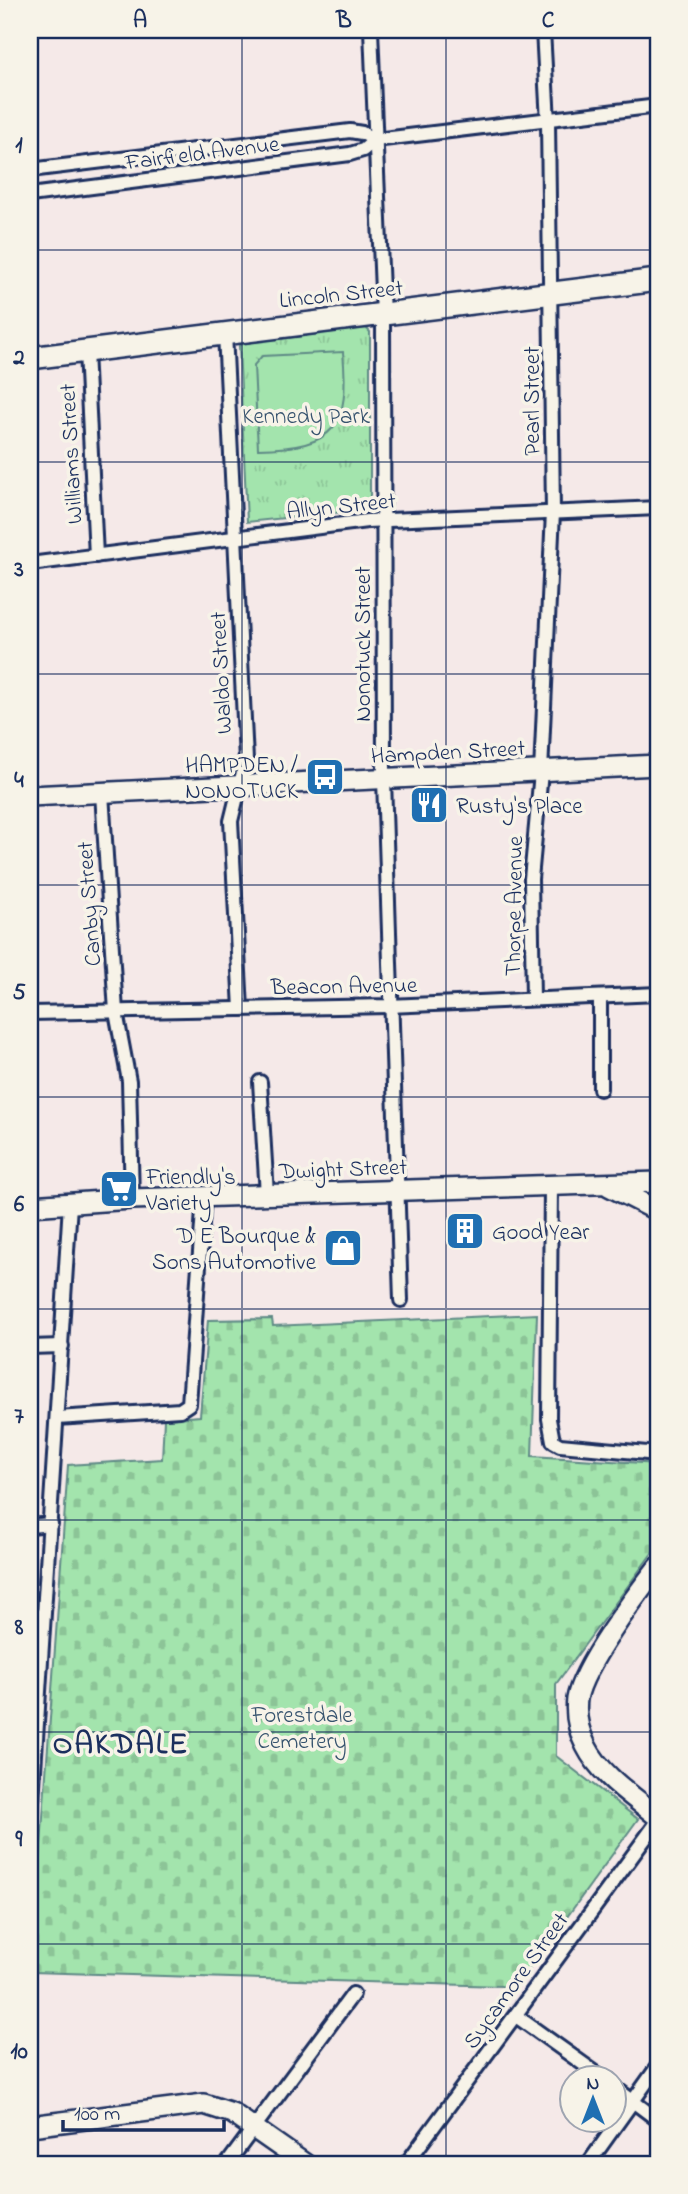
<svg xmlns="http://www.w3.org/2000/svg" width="688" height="2194" viewBox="0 0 688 2194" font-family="'Indie Flower',sans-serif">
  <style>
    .cemetery { fill: url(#cemetery-stones); stroke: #5f8a86; stroke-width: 2 }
    .park { fill: url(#park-tufts); stroke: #5f8a86; stroke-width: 2 }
    .garden { fill: #a3e4ad; stroke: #5f8a86; stroke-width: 2 }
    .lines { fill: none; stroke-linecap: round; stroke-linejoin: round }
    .street-casing { stroke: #1b2f5e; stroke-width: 18 }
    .secondary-casing { stroke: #1b2f5e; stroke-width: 24 }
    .primary-casing { stroke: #1b2f5e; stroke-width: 26 }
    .street { stroke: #f7f3e8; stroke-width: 12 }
    .secondary { stroke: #f7f3e8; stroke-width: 19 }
    .primary { stroke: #f7f3e8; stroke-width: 21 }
    .grid { fill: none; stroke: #1b2f5e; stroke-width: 2; stroke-opacity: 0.55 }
    .labels { text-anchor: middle; stroke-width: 7; stroke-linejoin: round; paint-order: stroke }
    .street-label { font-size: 23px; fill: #1b2f5e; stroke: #f7f3e8 }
    .park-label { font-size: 23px; fill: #36536e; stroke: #f7f3e8 }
    .poi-label { font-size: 23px; fill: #1b2f5e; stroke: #f7f3e8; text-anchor: start }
    .district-label { font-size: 30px; font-weight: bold; letter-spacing: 2px; fill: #1b2f5e; stroke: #f7f3e8 }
    .neatline { fill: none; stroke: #1b2f5e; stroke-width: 2.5 }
    .grid-label { font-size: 23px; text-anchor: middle; font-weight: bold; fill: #1b2f5e }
  </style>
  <defs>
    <pattern id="cemetery-stones" width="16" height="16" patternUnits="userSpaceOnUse" patternTransform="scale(1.75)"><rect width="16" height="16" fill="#a3e4ad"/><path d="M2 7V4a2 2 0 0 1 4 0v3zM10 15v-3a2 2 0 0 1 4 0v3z" fill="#8cc497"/></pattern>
    <pattern id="park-tufts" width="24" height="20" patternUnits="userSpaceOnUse" patternTransform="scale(1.75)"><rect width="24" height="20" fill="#a3e4ad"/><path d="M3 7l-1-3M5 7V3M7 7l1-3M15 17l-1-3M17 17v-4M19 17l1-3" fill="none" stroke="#8cc497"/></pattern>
  </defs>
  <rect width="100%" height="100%" fill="#f5e9e8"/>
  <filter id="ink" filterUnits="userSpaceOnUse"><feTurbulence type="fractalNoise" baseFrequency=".0143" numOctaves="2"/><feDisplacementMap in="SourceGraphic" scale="14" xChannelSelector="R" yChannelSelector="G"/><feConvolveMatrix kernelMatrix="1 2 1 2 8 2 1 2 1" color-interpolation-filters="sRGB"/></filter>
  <g filter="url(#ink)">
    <path class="cemetery" d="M537,1314L532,1456L658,1464V1545L556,1684V1756L638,1819L514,1990L501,1986L32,1972L68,1465L162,1459L164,1419L200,1416L208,1320L272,1319L273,1326Z"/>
    <path class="park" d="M366,328L370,332V500L362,510L247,522L239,346L243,343Z"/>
    <path class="garden" d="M343,352C350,427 336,448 258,449L254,365L262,356Z"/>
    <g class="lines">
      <g class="street-casing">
        <g id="street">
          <path d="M371,30L383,315L384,779L401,1300"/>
          <path d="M30,170L350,131L362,133L375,140"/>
          <path d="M30,195L350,154L363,150L375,140L658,106"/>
          <path d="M225,333L246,760L231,821L241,1009"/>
          <path d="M86,351L96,556"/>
          <path d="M30,564L367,521L658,508"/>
          <path d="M102,793L116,1012L129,1081L132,1199"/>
          <path d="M533,999L531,879L541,772L553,512L548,122L543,30"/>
          <path d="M30,1013L389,1006L658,994"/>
          <path d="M260,1082L267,1195"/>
          <path d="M600,1089V997"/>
          <path d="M551,1186L549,1419L553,1441L560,1445L658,1454"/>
          <path d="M30,1347L62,1346"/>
          <path d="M57,1418L180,1410L189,1404L204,1197"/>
          <path d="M30,1526L51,1524"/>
          <path d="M30,1833L70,1204"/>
          <path d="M516,2016L603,2078"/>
          <path d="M614,2087L658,2120"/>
          <path d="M227,2164L353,1994"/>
          <path d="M406,2164L658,1821"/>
          <path d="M588,2164L658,2066"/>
        </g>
      </g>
      <g class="secondary-casing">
        <g id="secondary">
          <path d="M30,796L658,765"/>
          <path d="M609,1186L658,1211"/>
          <path d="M30,1206L132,1199L658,1182"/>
          <path d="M658,1567C637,1594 582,1667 577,1699C575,1715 579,1732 586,1746C601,1776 633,1796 658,1817"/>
          <path d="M30,2126L204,2104L232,2113L305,2164"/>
        </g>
      </g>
      <g class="primary-casing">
        <path id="primary" d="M30,358L658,280"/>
      </g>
      <use href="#street" class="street"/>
      <use href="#secondary" class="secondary"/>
      <use href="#primary" class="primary"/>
    </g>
  </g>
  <path class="grid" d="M242,30V2164M446,30V2164M30,250H658M30,462H658M30,674H658M30,885H658M30,1097H658M30,1309H658M30,1520H658M30,1732H658M30,1944H658"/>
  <defs>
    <g id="bus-square" transform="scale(2.0125)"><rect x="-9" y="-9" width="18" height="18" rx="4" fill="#1f6fb2" stroke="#f7f3e8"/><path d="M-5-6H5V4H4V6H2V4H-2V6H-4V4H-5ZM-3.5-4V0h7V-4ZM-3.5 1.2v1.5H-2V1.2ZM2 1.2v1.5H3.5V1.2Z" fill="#fff"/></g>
    <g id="restaurant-square" transform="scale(2.0125)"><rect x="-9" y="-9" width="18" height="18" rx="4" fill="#1f6fb2" stroke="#f7f3e8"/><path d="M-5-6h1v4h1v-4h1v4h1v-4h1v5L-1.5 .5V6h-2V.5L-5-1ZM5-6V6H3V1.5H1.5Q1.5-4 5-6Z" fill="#fff"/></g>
    <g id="supermarket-square" transform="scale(2.0125)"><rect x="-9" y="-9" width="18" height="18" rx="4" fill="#1f6fb2" stroke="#f7f3e8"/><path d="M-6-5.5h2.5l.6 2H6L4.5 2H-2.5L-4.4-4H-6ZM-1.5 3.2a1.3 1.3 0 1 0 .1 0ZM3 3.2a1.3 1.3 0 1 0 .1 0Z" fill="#fff"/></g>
    <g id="building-square" transform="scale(2.0125)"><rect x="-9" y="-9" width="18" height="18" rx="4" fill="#1f6fb2" stroke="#f7f3e8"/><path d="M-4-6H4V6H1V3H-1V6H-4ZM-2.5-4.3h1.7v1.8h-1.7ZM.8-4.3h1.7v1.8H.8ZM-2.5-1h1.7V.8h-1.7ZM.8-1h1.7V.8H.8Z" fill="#fff"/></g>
    <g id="shop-square" transform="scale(2.0125)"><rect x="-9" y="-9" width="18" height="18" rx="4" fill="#1f6fb2" stroke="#f7f3e8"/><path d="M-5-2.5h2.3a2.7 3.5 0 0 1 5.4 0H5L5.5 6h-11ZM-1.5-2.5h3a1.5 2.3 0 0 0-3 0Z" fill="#fff"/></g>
  </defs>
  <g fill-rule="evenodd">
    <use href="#bus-square" x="325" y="777"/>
    <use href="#restaurant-square" x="429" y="805"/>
    <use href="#supermarket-square" x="119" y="1189"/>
    <use href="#building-square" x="465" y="1231"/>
    <use href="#shop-square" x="343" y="1248"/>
  </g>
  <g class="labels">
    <g class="street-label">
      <text transform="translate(202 152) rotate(-7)" y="8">Fairfield Avenue</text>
      <text transform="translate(341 293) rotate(-6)" y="8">Lincoln Street</text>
      <text transform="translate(531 401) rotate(-90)" y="8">Pearl Street</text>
      <text transform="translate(70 454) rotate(-93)" y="8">Williams Street</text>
      <text transform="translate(341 505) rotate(-6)" y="8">Allyn Street</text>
      <text transform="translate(362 644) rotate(-90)" y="8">Nonotuck Street</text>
      <text transform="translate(220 673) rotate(-93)" y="8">Waldo Street</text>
      <text transform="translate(448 751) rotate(-3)" y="8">Hampden Street</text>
      <text transform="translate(88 904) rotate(-94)" y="8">Canby Street</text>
      <text transform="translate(513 906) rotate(-89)" y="8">Thorpe Avenue</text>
      <text transform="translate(344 985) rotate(-1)" y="8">Beacon Avenue</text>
      <text transform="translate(343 1168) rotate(-2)" y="8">Dwight Street</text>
      <text transform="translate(515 1980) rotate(-54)" y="8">Sycamore Street</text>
    </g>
    <g class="park-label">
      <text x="306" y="423">Kennedy Park</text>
      <text x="302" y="1722">Forestdale<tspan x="302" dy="26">Cemetery</tspan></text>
    </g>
    <g class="poi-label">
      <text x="298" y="772" text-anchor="end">HAMPDEN /<tspan x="298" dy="26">NONOTUCK</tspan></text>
      <text x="456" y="813">Rusty's Place</text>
      <text x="146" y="1184">Friendly's<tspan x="146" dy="26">Variety</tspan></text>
      <text x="492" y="1239">Good Year</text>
      <text x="316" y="1243" text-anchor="end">D E Bourque &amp;<tspan x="316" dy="26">Sons Automotive</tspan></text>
    </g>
    <g class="district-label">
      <text x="121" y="1753">OAKDALE</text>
    </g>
  </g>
  <rect width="688" height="2194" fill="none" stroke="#f7f3e8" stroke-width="77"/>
  <g transform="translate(593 2099)"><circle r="33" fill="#f7f3e8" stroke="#9fa5b1" stroke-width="2"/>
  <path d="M0-5L12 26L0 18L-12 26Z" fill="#1f6fb2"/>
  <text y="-10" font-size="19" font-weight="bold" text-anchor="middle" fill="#1b2f5e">N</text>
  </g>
  <path d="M63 2120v10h161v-10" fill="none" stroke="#1b2f5e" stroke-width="3.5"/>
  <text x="74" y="2120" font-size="21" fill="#1b2f5e" stroke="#f7f3e8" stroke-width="5" paint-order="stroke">100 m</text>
  <rect x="38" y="38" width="612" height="2118" class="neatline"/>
  <g class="grid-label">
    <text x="140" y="27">A</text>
    <text x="344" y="27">B</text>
    <text x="548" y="27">C</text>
    <text x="19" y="152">1</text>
    <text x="19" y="364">2</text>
    <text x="19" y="576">3</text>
    <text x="19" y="787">4</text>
    <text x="19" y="999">5</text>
    <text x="19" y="1211">6</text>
    <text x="19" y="1423">7</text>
    <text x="19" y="1634">8</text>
    <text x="19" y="1846">9</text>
    <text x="19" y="2058">10</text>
  </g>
</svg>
